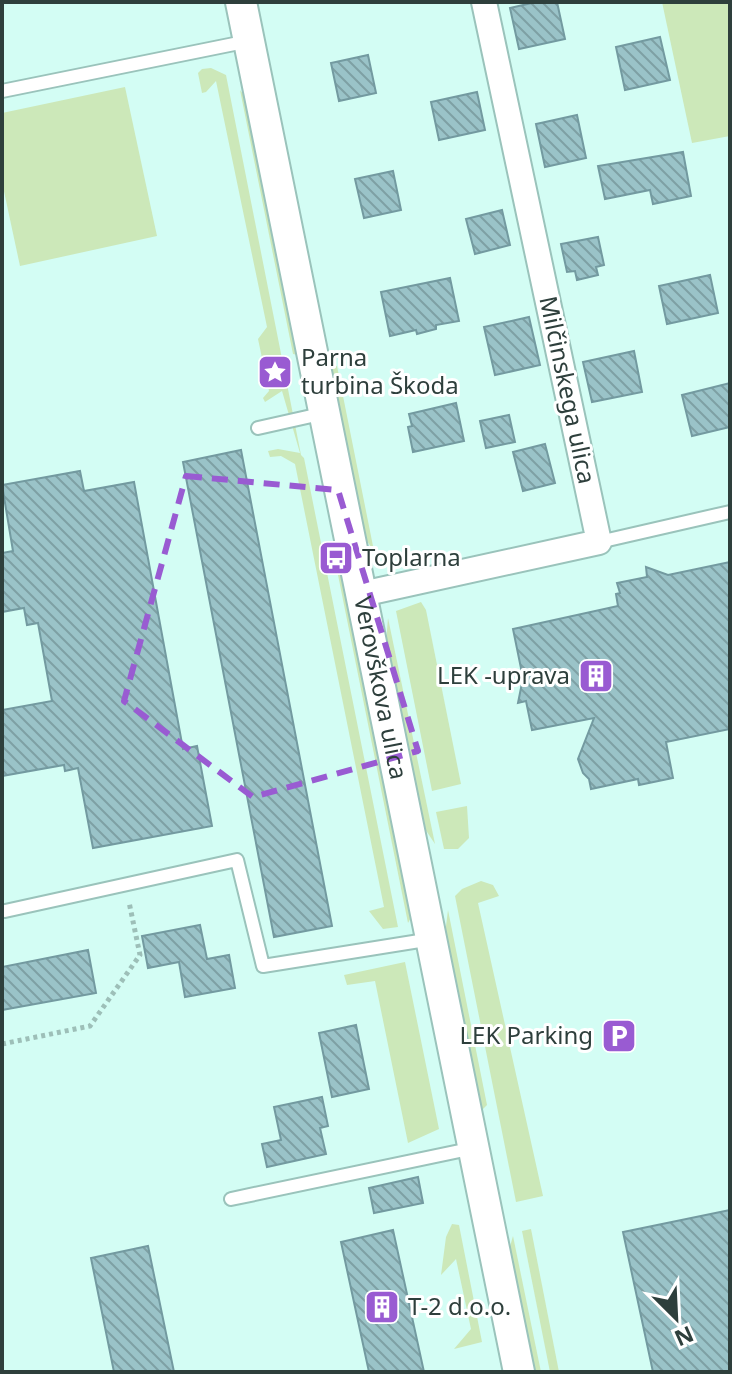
<svg xmlns="http://www.w3.org/2000/svg" width="732" height="1374" viewBox="0 0 732 1374" font-family="'Noto Sans',sans-serif">
  <style>
    .green { fill: #cce8b9 }
    .building { fill: url(#building-back-hatch); stroke: #739aa0; stroke-width: 2 }
    .lines { fill: none; stroke-linecap: round; stroke-linejoin: round }
    .service-casing { stroke: #9ac3bb; stroke-width: 16 }
    .minor-casing { stroke: #9ac3bb; stroke-width: 28 }
    .tertiary-casing { stroke: #9ac3bb; stroke-width: 34 }
    .path { stroke: #9dbfb8; stroke-width: 5; stroke-dasharray: 4 4; stroke-linecap: butt }
    .service { stroke: #fff; stroke-width: 12 }
    .minor { stroke: #fff; stroke-width: 24 }
    .tertiary { stroke: #fff; stroke-width: 30 }
    .marked { fill: none; stroke: #995bd2; stroke-width: 6; stroke-dasharray: 16 10; stroke-linejoin: round }
    .labels { text-anchor: middle; stroke-width: 6; stroke-linejoin: round; paint-order: stroke }
    .poi-label { font-size: 24px; fill: #2e3f3c; stroke: #fff; text-anchor: start }
    .street-label { font-size: 24px; fill: #2e3f3c; stroke: #fff }
  </style>
  <defs>
    <pattern id="building-back-hatch" width="6" height="6" patternUnits="userSpaceOnUse" patternTransform="scale(2)"><rect width="6" height="6" fill="#9ac3c8"/><path d="M-1 5l2 2M0 0l6 6M5-1l2 2" fill="none" stroke="#7ea0a4"/></pattern>
  </defs>
  <rect width="100%" height="100%" fill="#d3fdf4"/>
  <g class="green">
    <path d="M662,2H730V136L692,143Z"/>
    <path d="M211,68L226,75L301,455L304,458L398,927L383,929L369,911L384,907L295,464L281,456L270,457L268,451L278,449L300,453L282,391L265,402L263,398L269,391L258,339L267,327L216,81L206,92L202,93L198,73L202,69Z"/>
    <path d="M125,87L157,236L20,266L2,182V113Z"/>
    <path d="M240,90L247,99L298,355L293,354Z"/>
    <path d="M329,364L337,366L374,551L364,537Z"/>
    <path d="M342,569L412,916L408,923L337,570Z"/>
    <path d="M421,602L426,610L461,784L432,791L396,611Z"/>
    <path d="M388,618L435,844L423,826L386,642Z"/>
    <path d="M467,806L469,838L458,849H444L436,812Z"/>
    <path d="M481,881L493,885L499,896L478,903L543,1196L516,1202L455,896L462,889Z"/>
    <path d="M448,910L487,1105L481,1111L445,934Z"/>
    <path d="M405,962L439,1129L408,1143L375,981L347,985L344,975Z"/>
    <path d="M452,1224L459,1225L482,1342L454,1349L471,1329L456,1259L441,1275L446,1237Z"/>
    <path d="M531,1229L559,1372H550L522,1231Z"/>
    <path d="M513,1236L541,1372H534L509,1250Z"/>
  </g>
  <g class="building">
    <path d="M536,2H557L565,39L519,49L510,8Z"/>
    <path d="M660,37L670,80L625,90L616,47Z"/>
    <path d="M368,55L376,93L339,101L331,63Z"/>
    <path d="M477,92L485,130L439,140L431,102Z"/>
    <path d="M577,115L586,158L545,167L536,124Z"/>
    <path d="M683,152L691,196L653,204L650,190L605,199L598,166Z"/>
    <path d="M393,171L401,210L364,218L355,179Z"/>
    <path d="M502,210L510,245L475,254L466,219Z"/>
    <path d="M598,237L604,265L596,267L598,275L577,280L575,271L567,272L561,244Z"/>
    <path d="M710,275L718,313L667,324L659,286Z"/>
    <path d="M450,278L459,321L436,325V329L417,334L416,330L390,336L381,292Z"/>
    <path d="M529,317L540,365L495,375L484,327Z"/>
    <path d="M634,351L642,392L592,402L583,362Z"/>
    <path d="M730,383V427L692,436L682,395Z"/>
    <path d="M456,403L464,441L413,452L408,427L412,426L409,414Z"/>
    <path d="M509,415L515,442L486,448L480,421Z"/>
    <path d="M545,444L555,483L523,491L513,452Z"/>
    <path d="M241,450L332,926L274,937L183,462Z"/>
    <path d="M80,471L84,491L134,482L183,749L197,746L212,826L93,848L78,768L65,771L64,765L2,776V710L52,701L38,623L27,625L24,608L2,612V553L13,551L2,485Z"/>
    <path d="M730,562V729L666,742L673,778L639,785L638,779L591,789L589,779L583,773L578,759L594,718L532,730L526,701L518,703L523,678L513,629L618,606L616,594L620,593L617,583L647,577L646,567L668,575Z"/>
    <path d="M200,925L207,959L229,955L235,988L185,997L179,962L148,968L142,936Z"/>
    <path d="M88,950L96,993L2,1010V967Z"/>
    <path d="M356,1025L369,1089L332,1097L319,1033Z"/>
    <path d="M322,1097L328,1126L320,1128L326,1154L267,1167L262,1144L281,1140L274,1107Z"/>
    <path d="M418,1177L423,1203L374,1213L369,1188Z"/>
    <path d="M730,1210V1372H653L623,1232Z"/>
    <path d="M393,1230L424,1372H369L341,1242Z"/>
    <path d="M148,1246L174,1372H114L91,1258Z"/>
  </g>
  <g class="lines">
    <g class="service-casing">
      <g id="service">
        <path d="M2,91L249,41"/>
        <path d="M258,428L325,413"/>
        <path d="M599,542L730,512"/>
        <path d="M5,911L237,860L263,966L432,939"/>
        <path d="M231,1199L474,1148"/>
      </g>
    </g>
    <g class="minor-casing">
      <path id="minor" d="M362,594L599,542L484,2"/>
    </g>
    <g class="tertiary-casing">
      <g id="tertiary">
        <path id="s1" d="M241,2L519,1372"/>
      </g>
    </g>
    <path class="path" d="M2,1044L90,1026L140,955L129,902"/>
    <use href="#service" class="service"/>
    <use href="#minor" class="minor"/>
    <use href="#tertiary" class="tertiary"/>
  </g>
  <path class="marked" d="M186,476L338,490L418,751L253,797L124,701Z"/>
  <defs>
    <g id="sight-square" transform="scale(1.8)"><rect x="-9" y="-9" width="18" height="18" rx="4" fill="#995bd2" stroke="#fff"/><path d="M0-6L1.8-2.2L6-1.7L2.9 1.2L3.7 5.4L0 3.3L-3.7 5.4L-2.9 1.2L-6-1.7L-1.8-2.2Z" fill="#fff"/></g>
    <g id="bus-square" transform="scale(1.8)"><rect x="-9" y="-9" width="18" height="18" rx="4" fill="#995bd2" stroke="#fff"/><path d="M-5-6H5V4H4V6H2V4H-2V6H-4V4H-5ZM-3.5-4V0h7V-4ZM-3.5 1.2v1.5H-2V1.2ZM2 1.2v1.5H3.5V1.2Z" fill="#fff"/></g>
    <g id="building-square" transform="scale(1.8)"><rect x="-9" y="-9" width="18" height="18" rx="4" fill="#995bd2" stroke="#fff"/><path d="M-4-6H4V6H1V3H-1V6H-4ZM-2.5-4.3h1.7v1.8h-1.7ZM.8-4.3h1.7v1.8H.8ZM-2.5-1h1.7V.8h-1.7ZM.8-1h1.7V.8H.8Z" fill="#fff"/></g>
    <g id="parking-square" transform="scale(1.8)"><rect x="-9" y="-9" width="18" height="18" rx="4" fill="#995bd2" stroke="#fff"/><path d="M-3.5-5.5H1a3.5 3.5 0 0 1 0 7H-1V5.5H-3.5ZM-1-3.4V-.6H.8a1.4 1.4 0 0 0 0-2.8Z" fill="#fff"/></g>
  </defs>
  <g fill-rule="evenodd">
    <use href="#sight-square" x="275" y="372"/>
    <use href="#bus-square" x="336" y="558"/>
    <use href="#building-square" x="596" y="676"/>
    <use href="#parking-square" x="619" y="1036"/>
    <use href="#building-square" x="382" y="1307"/>
  </g>
  <g class="labels">
    <g class="poi-label">
      <text x="301" y="366">Parna<tspan x="301" dy="28">turbina Škoda</tspan></text>
      <text x="362" y="566">Toplarna</text>
      <text x="570" y="684" text-anchor="end">LEK -uprava</text>
      <text x="593" y="1044" text-anchor="end">LEK Parking</text>
      <text x="408" y="1315">T-2 d.o.o.</text>
    </g>
    <g class="street-label">
      <text transform="translate(567 390) rotate(78)" y="8">Milčinskega ulica</text>
      <text dy="8" stroke="none"><textPath href="#s1" startOffset="700">Verovškova ulica</textPath></text>
    </g>
  </g>
  <rect width="732" height="1374" fill="none" stroke="#2e3f3c" stroke-width="8"/>
  <g transform="translate(676 1318) rotate(156)" stroke="#ffffff" stroke-width="6" paint-order="stroke">
  <path d="M0-6L14 30L0 20L-14 30Z" fill="#2e3f3c"/>
  <text y="-12" font-size="22" font-weight="bold" text-anchor="middle" fill="#2e3f3c">N</text>
  </g>
</svg>
